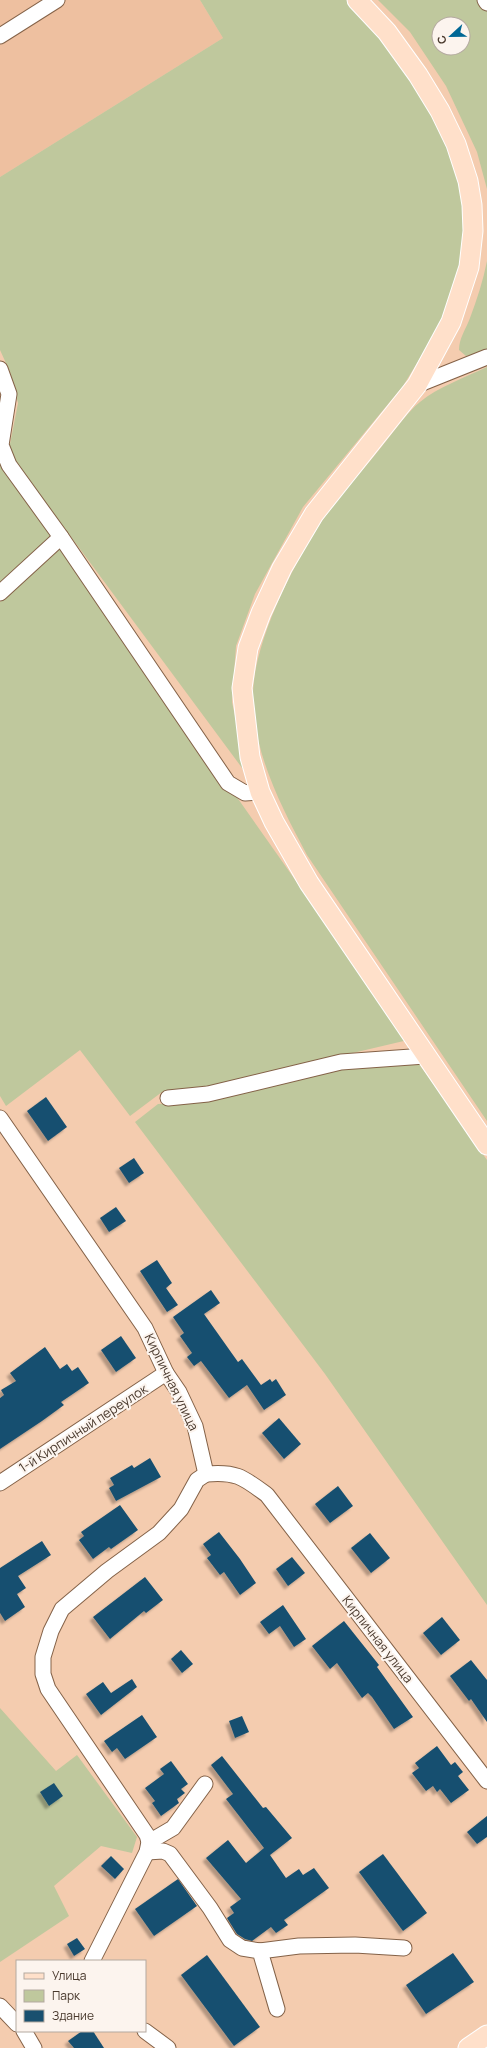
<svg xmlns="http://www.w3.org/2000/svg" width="487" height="2048" viewBox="0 0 487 2048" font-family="Manrope,sans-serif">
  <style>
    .built { fill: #eec0a0 }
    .green { fill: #bfc89d; fill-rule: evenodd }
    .building { fill: #19506f; filter: url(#shadow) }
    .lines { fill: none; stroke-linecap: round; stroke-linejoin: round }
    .minor-casing { stroke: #846248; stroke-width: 17 }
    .major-casing { stroke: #fff; stroke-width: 21 }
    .minor { stroke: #fff; stroke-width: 15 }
    .major { stroke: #ffe0ca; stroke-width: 19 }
    .labels { text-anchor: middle; stroke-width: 4; stroke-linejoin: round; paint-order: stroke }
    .street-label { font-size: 13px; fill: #48382c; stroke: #fcf4ee }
  </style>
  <defs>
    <filter id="shadow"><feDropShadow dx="-3.5" dy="3.5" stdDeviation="1" flood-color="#0004"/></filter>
  </defs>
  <rect width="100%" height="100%" fill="#f4ccaf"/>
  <path class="built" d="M0,0H200L223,38L0,177Z"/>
  <g class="green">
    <path d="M200,0H348L368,17L421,92L459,172L467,238L449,311L403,386L303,507L255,594L236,646L232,702L248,776L20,468L9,449L18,403L10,372L0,350V177L223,38Z"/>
    <path d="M378,0H487V189L477,152L446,86L410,32ZM439,24H463V48H439Z"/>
    <path d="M487,261V352L466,356L459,350C459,338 466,329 470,318C477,299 483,281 487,261Z"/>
    <path d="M487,367V1121L307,855C281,806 253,753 253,696C253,643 294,562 324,518C340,494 361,473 379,450C390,437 408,411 420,402C438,387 466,377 487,367Z"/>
    <path d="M0,458L54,537L0,587Z"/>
    <path d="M60,546L408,1040L204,1088L162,1092L130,1116L80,1050L6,1106L0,1096V602Z"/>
    <path d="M412,1054L487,1160V1605L325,1374L135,1122L158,1104L177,1103L272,1085Z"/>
    <path d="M0,1708L56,1771L77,1755L137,1837L132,1853L101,1846L54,1886L69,1916L0,1962Z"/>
  </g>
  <g class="building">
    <path d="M46,1097L67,1127L48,1141L27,1111Z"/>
    <path d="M134,1158L144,1173L129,1183L119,1168Z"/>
    <path d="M116,1207L126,1221L109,1232L100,1218Z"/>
    <path d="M157,1260L172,1283L166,1288L178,1305L167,1312L140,1271Z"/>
    <path d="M211,1290L220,1303L204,1314L238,1362L242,1359L261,1385L270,1379L272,1382L276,1379L286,1395L264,1410L247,1385L229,1398L201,1361L194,1366L187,1357L192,1353L180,1336L184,1333L173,1317Z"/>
    <path d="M121,1336L136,1358L116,1372L101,1350Z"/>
    <path d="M45,1347L60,1369L67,1364L72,1371L78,1367L89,1383L61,1402L64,1405L42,1421L0,1449V1398L4,1395L1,1390L16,1381L10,1373Z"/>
    <path d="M279,1418L301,1444L284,1459L262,1433Z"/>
    <path d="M150,1458L161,1477L116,1501L109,1488L114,1485L110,1478L132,1465L134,1468Z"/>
    <path d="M338,1486L353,1506L330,1523L315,1504Z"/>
    <path d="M120,1505L138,1530L111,1549L109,1547L93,1559L79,1540L84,1536L81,1532Z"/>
    <path d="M219,1532L240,1559L256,1583L240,1595L224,1572L220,1575L207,1558L211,1555L203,1544Z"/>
    <path d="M370,1533L390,1558L371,1573L351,1548Z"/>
    <path d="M42,1541L51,1555L18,1576L26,1588L17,1594L25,1607L5,1621L0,1613V1568Z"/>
    <path d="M292,1557L305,1573L288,1586L276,1569Z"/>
    <path d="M145,1577L163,1600L146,1613L144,1611L110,1639L93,1617Z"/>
    <path d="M283,1605L306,1639L294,1647L280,1626L269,1634L260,1622Z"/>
    <path d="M442,1617L460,1640L441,1655L423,1633Z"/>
    <path d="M344,1621L379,1665L377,1667L413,1717L394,1729L372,1697L368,1693L362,1698L337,1663L330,1669L312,1646Z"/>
    <path d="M181,1650L193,1664L182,1673L171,1659Z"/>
    <path d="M471,1660L487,1680V1722L471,1699L469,1701L450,1676Z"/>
    <path d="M132,1679L137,1687L101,1715L86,1694L103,1682L111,1693Z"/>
    <path d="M142,1715L157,1737L125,1759L117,1748L112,1752L104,1741Z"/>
    <path d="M242,1716L249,1732L235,1738L229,1721Z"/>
    <path d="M437,1746L451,1765L455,1762L463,1772L458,1776L469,1790L451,1803L440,1789L437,1792L433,1786L426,1791L412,1773L419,1768L415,1763Z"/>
    <path d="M222,1756L263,1808L266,1807L292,1838L270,1855L286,1878L299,1869L303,1875L314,1868L329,1888L284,1920L288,1925L276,1933L271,1927L252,1941L245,1939L237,1934L227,1918L234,1913L230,1907L241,1899L206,1858L228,1840L246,1863L264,1848L226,1799L233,1794L211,1765Z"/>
    <path d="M171,1761L188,1784L181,1789L185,1793L177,1799L179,1803L161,1816L152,1803L155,1801L145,1788L164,1774L160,1769Z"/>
    <path d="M54,1783L63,1796L49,1806L40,1792Z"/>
    <path d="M487,1816V1837L477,1844L467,1832Z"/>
    <path d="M383,1854L427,1913L403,1931L359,1872Z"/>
    <path d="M111,1856L124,1869L115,1879L101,1866Z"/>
    <path d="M178,1879L197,1906L154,1936L135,1909Z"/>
    <path d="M77,1938L85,1949L74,1956L67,1944Z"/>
    <path d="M453,1953L474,1982L426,2014L406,1985Z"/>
    <path d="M207,1955L260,2027L234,2046L181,1975Z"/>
    <path d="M82,2031H93L104,2048H74L68,2041Z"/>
  </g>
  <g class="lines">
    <g class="minor-casing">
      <g id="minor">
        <path d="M485,0L487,3"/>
        <path d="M0,36L57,0"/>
        <path d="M0,369L9,394L1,445L9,465L61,537L228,783L245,793L260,792"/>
        <path d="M417,385L487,357"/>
        <path d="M0,593L61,537"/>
        <path d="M168,1098L208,1094L341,1062L425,1056"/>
        <path d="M0,1118L145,1328L166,1373L179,1392L195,1426L206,1474C237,1471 244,1478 267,1495L487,1781"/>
        <path d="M0,1483L166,1373"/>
        <path d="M149,1842L173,1828L205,1784"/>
        <path d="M147,1852L163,1851L170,1854L210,1908L230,1940L242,1948L260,1951L277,2009"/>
        <path d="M260,1951L299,1946L355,1945L404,1948"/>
        <path d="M92,1961L147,1852L149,1842L147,1835L48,1689L43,1674V1657L51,1631L62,1609L107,1571L159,1533L181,1509L197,1480L206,1474"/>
        <path d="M0,2006L17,2024"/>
        <path d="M24,2031L34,2048"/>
        <path d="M145,2031L168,2048"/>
      </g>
    </g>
    <g class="major-casing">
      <g id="major">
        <path d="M357,0L387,32L418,75L440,111L456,144L468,181L472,205L473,231L469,267L451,322L417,385L314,514L282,568L261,613L248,648L242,688L250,757L260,792L274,822L309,883L487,1145"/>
        <path d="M468,2048L487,2035"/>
      </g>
    </g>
    <use href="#minor" class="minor"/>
    <use href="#major" class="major"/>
  </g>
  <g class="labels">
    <g class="street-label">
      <text transform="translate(172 1382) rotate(64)" y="5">Кирпичная улица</text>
      <text transform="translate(83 1428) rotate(-33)" y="5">1-й Кирпичный переулок</text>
      <text transform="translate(378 1639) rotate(52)" y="5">Кирпичная улица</text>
    </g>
  </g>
  <rect x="16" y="1960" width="130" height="72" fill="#fcf4ee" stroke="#b4a9a0"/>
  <rect x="24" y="1973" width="20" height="6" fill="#ffe0ca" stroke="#b4a9a0"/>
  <text x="52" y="1980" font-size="12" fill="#48382c">Улица</text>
  <rect x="24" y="1990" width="20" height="12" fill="#bfc89d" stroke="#b4a9a0"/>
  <text x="52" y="2000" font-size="12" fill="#48382c">Парк</text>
  <rect x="24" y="2010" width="20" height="12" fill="#19506f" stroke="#b4a9a0"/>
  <text x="52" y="2020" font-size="12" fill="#48382c">Здание</text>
  <g transform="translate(451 36) rotate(248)"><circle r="19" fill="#fcf4ee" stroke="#b4a9a0"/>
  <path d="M0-3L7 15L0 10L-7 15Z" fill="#006795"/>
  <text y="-6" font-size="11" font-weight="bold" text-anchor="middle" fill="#48382c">С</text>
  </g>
</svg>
